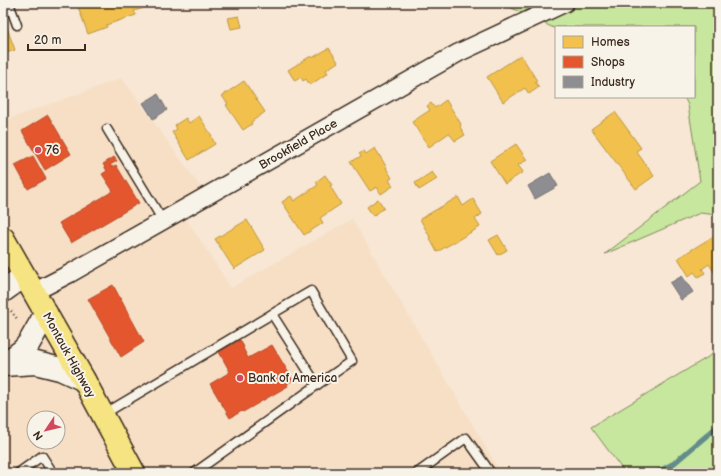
<svg xmlns="http://www.w3.org/2000/svg" width="721" height="476" viewBox="0 0 721 476" font-family="'Balsamiq Sans',sans-serif">
  <style>
    .built { fill: #f7dfc6; fill-rule: evenodd }
    .green { fill: #c7e69e; stroke: #81885e }
    .homes { fill: #f2c14e; stroke: #bb9440 }
    .shops { fill: #e4572e; stroke: #b14a29 }
    .industry { fill: #8d8d92; stroke: #746f6f }
    .lines { fill: none; stroke-linecap: round; stroke-linejoin: round }
    .stream { stroke: #628c8a; stroke-width: 5.5 }
    .service-casing { stroke: #3b2a1e; stroke-width: 11 }
    .minor-casing { stroke: #3b2a1e; stroke-width: 20 }
    .secondary-casing { stroke: #3b2a1e; stroke-width: 25 }
    .primary-casing { stroke: #3b2a1e; stroke-width: 25 }
    .path { stroke: #3b2a1e; stroke-width: 2.5; stroke-dasharray: 1 3; stroke-linecap: butt }
    .service { stroke: #f7f3e8; stroke-width: 8 }
    .minor { stroke: #f7f3e8; stroke-width: 17 }
    .secondary { stroke: #f7f3e8; stroke-width: 22 }
    .primary { stroke: #f6e381; stroke-width: 22 }
    .poi-dot { fill: #d1495b; stroke: #f7f3e8; stroke-width: 1.5 }
    .labels { text-anchor: middle; stroke-width: 4; stroke-linejoin: round; paint-order: stroke }
    .street-label { font-size: 12px; fill: #3b2a1e; stroke: #f7f3e8 }
    .poi-label { font-size: 12px; fill: #3b2a1e; stroke: #f7f3e8; text-anchor: start }
  </style>
  <rect width="100%" height="100%" fill="#f7e7d4"/>
  <filter id="ink" filterUnits="userSpaceOnUse"><feTurbulence type="fractalNoise" baseFrequency=".025" numOctaves="2"/><feDisplacementMap in="SourceGraphic" scale="8" xChannelSelector="R" yChannelSelector="G"/><feConvolveMatrix kernelMatrix="1 2 1 2 8 2 1 2 1" color-interpolation-filters="sRGB"/></filter>
  <g filter="url(#ink)">
    <path class="built" d="M122,78L202,189L176,203L231,288L352,219L501,473H3V121ZM34,418H58V442H34Z"/>
    <g class="green">
      <path d="M501,3H718V215L700,213L605,254L700,181L688,105L684,97H694V27H556V29Z"/>
      <path d="M718,351V473H625L591,427Z"/>
    </g>
    <g class="homes">
      <path d="M78,3H146L147,7L134,11L136,15L106,25L107,27L88,34L77,4Z"/>
      <path d="M239,16L242,27L231,29L228,18Z"/>
      <path d="M3,17L15,50L3,54Z"/>
      <path d="M329,48L338,62L326,70L328,73L310,85L306,79L303,81L301,77L295,81L288,70L311,56L312,58Z"/>
      <path d="M521,55L537,81L535,82L539,87L529,94L525,88L503,102L487,77Z"/>
      <path d="M244,81L265,112L251,122L252,124L243,130L226,105L228,104L222,96Z"/>
      <path d="M446,100L461,124L460,127L465,135L455,141L449,133L429,147L412,122L430,110L427,106L431,103L435,108Z"/>
      <path d="M615,112L641,148L636,151L654,176L636,189L591,129Z"/>
      <path d="M199,116L212,136H211L215,144L189,160L172,132L177,129L175,125L186,118L189,123Z"/>
      <path d="M516,144L527,160L518,165L523,172L505,184L490,161Z"/>
      <path d="M375,148L387,168H386L392,178L389,180L393,186L381,194L377,187L370,191L351,162L361,156L359,154L364,151L366,154Z"/>
      <path d="M432,172L437,179L419,190L415,183Z"/>
      <path d="M325,175L332,185L330,186L341,204L320,218L323,223L304,235L282,202L291,196L294,201L318,185L316,182Z"/>
      <path d="M458,197L463,206L473,199L482,214L475,219L480,227L437,252L429,237H430L420,219Z"/>
      <path d="M378,199L384,208L373,216L367,207Z"/>
      <path d="M247,220L265,250L234,269L215,239Z"/>
      <path d="M498,235L507,250L498,255L489,240Z"/>
      <path d="M714,236L718,243V278L709,264L702,269L705,273L698,277L694,272L689,276L678,258Z"/>
    </g>
    <g class="shops">
      <path d="M48,115L71,154L45,170L22,131Z"/>
      <path d="M33,156L46,179L28,189L15,165Z"/>
      <path d="M114,157L117,161L110,165L112,167L116,165L139,203L71,243L59,223L113,191L102,174L107,171L103,164Z"/>
      <path d="M113,285L144,342L121,357L88,299Z"/>
      <path d="M240,340L244,347L243,348L248,358L272,345L293,380L287,384L288,386L243,412L242,411L230,418L210,384L230,372L219,352Z"/>
    </g>
    <g class="industry">
      <path d="M158,94L167,110L153,119L143,103Z"/>
      <path d="M550,173L558,186L535,199L528,186Z"/>
      <path d="M682,276L693,292L681,300L670,283Z"/>
    </g>
    <g class="lines">
      <path class="stream" d="M658,472L673,464L718,426"/>
      <g class="service-casing">
        <g id="service">
          <path d="M9,3L17,25"/>
          <path d="M107,129L163,221"/>
          <path d="M272,314L311,291L352,361L317,385"/>
          <path d="M104,414L272,314L317,385L194,473"/>
          <path d="M18,473L42,456L53,473"/>
          <path d="M417,473L466,438L491,473"/>
        </g>
      </g>
      <g class="minor-casing">
        <path id="minor" d="M34,292L69,274L458,53L565,3"/>
      </g>
      <g class="secondary-casing">
        <g id="secondary">
          <path d="M3,291L24,276"/>
          <path d="M4,364L23,350L29,343L46,313"/>
          <path d="M3,365L36,363L60,369L84,380"/>
        </g>
      </g>
      <g class="primary-casing">
        <path id="primary" d="M3,238L84,380L134,473"/>
      </g>
      <path class="path" d="M11,311L18,320"/>
      <use href="#service" class="service"/>
      <use href="#minor" class="minor"/>
      <use href="#secondary" class="secondary"/>
      <use href="#primary" class="primary"/>
    </g>
  </g>
  <g class="poi-dot">
    <circle cx="38" cy="150" r="4"/>
    <circle cx="240" cy="378" r="4"/>
  </g>
  <g class="labels">
    <g class="street-label">
      <text transform="translate(298 144) rotate(-30)" y="4">Brookfield Place</text>
      <text transform="translate(69 355) rotate(61)" y="4">Montauk Highway</text>
    </g>
    <g class="poi-label">
      <text x="46" y="154">76</text>
      <text x="248" y="382">Bank of America</text>
    </g>
  </g>
  <rect width="721" height="476" fill="none" stroke="#f7f3e8" stroke-width="16"/>
  <rect x="8" y="8" width="705" height="460" fill="none" stroke="#3b2a1e" stroke-width="1.5" filter="url(#ink)"/>
  <rect x="555" y="26" width="140" height="72" fill="#f7f3e8" stroke="#aca397"/>
  <rect x="563" y="36" width="20" height="12" fill="#f2c14e" stroke="#aca397"/>
  <text x="591" y="46" font-size="12" fill="#3b2a1e">Homes</text>
  <rect x="563" y="56" width="20" height="12" fill="#e4572e" stroke="#aca397"/>
  <text x="591" y="66" font-size="12" fill="#3b2a1e">Shops</text>
  <rect x="563" y="76" width="20" height="12" fill="#8d8d92" stroke="#aca397"/>
  <text x="591" y="86" font-size="12" fill="#3b2a1e">Industry</text>
  <g transform="translate(46 430) rotate(235)"><circle r="19" fill="#f7f3e8" stroke="#aca397"/>
  <path d="M0-3L7 15L0 10L-7 15Z" fill="#d1495b"/>
  <text y="-6" font-size="11" font-weight="bold" text-anchor="middle" fill="#3b2a1e">N</text>
  </g>
  <path d="M28 44v6h57v-6" fill="none" stroke="#3b2a1e" stroke-width="2"/>
  <text x="34" y="44" font-size="12" fill="#3b2a1e" stroke="#f7f3e8" stroke-width="3" paint-order="stroke">20 m</text>
</svg>
